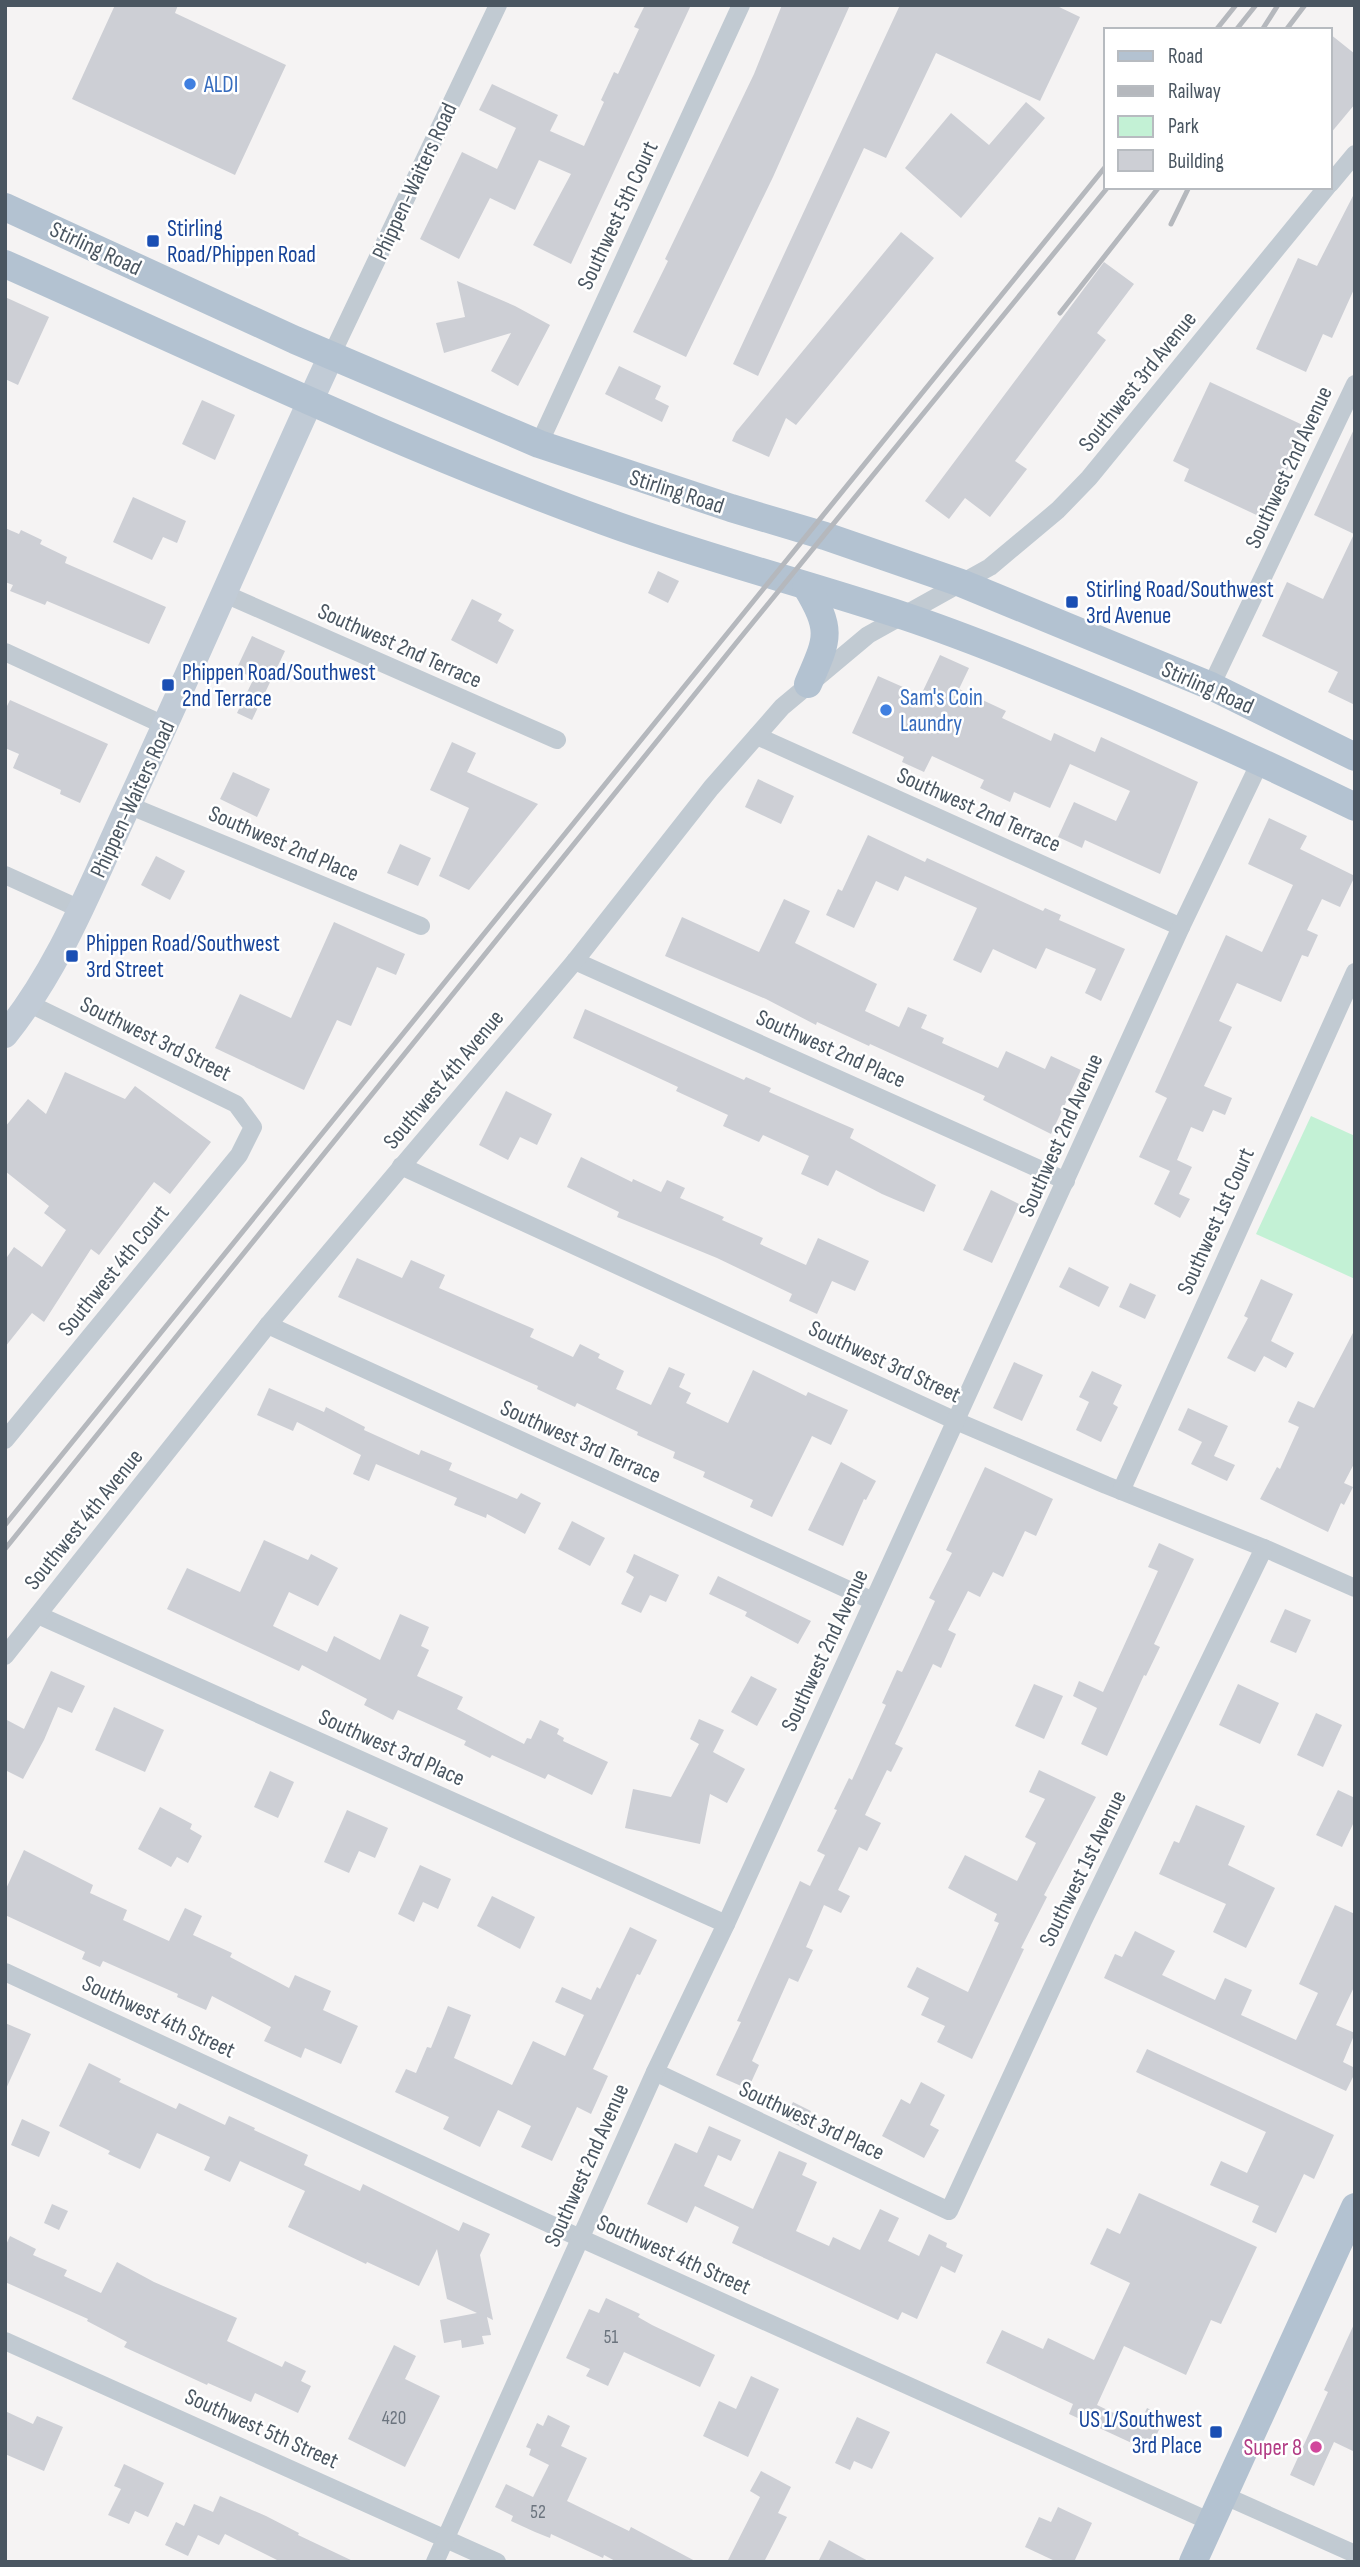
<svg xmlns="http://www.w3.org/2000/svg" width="1360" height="2567" viewBox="0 0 1360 2567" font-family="'Sofia Sans Condensed',sans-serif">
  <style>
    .green { fill: #c3f1d5 }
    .building { fill: #cdcfd5 }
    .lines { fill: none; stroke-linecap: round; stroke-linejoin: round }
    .street { stroke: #c1cad2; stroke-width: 18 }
    .secondary { stroke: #c1cbd6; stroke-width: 26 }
    .primary { stroke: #b3c2d1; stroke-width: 28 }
    .rail { stroke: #b5b8bd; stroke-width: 5 }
    .shop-dot { fill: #3f7fe0; stroke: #fff; stroke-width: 2.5 }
    .transit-dot { fill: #1a4fb4; stroke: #fff; stroke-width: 2.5 }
    .hotel-dot { fill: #d1479c; stroke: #fff; stroke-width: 2.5 }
    .labels { text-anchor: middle; stroke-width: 5; stroke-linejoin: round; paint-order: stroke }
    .number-label { font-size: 19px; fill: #6b747e }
    .shop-label { font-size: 23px; fill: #366cbe; stroke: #fff; text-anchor: start }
    .street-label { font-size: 23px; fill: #4a5661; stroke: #fff }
    .transit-label { font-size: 23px; fill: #164399; stroke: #fff; text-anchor: start }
    .hotel-label { font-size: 23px; fill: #b23c85; stroke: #fff; text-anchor: end }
  </style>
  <rect width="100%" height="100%" fill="#f5f3f3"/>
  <path class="green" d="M1311,1116L1355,1136V1279L1256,1234Z"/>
  <g class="building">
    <path d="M115,5H178L175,13L286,65L235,175L72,99Z"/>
    <path d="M645,5H691L571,264L533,245L571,174L539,160L515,210L490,198L459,259L420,239L462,152L497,169L516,128L479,110L492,84L558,115L550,131L584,146L604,102L601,100L614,72L618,74L639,29L634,27Z"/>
    <path d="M782,5H850L773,177L686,357L633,332L668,261L665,259L754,74Z"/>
    <path d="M900,5H1055L1080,17L1040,101L936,53L886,158L864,148L758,376L733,364Z"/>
    <path d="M1330,34L1355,54V104L1330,134Z"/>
    <path d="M1026,102L1045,118L961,218L905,168L951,113L989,145Z"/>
    <path d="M1355,192V287L1332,338L1323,334L1306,372L1256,349L1298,258L1317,266Z"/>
    <path d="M901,232L934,258L796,425L786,418L769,457L732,441L736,432Z"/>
    <path d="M1104,262L1134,284L1097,333L1106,340L1015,461L1027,469L990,517L965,498L949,519L925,501Z"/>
    <path d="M457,281L515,306L550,325L518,386L491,371L511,333L444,353L436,323L465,317Z"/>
    <path d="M5,297L49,317L18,385L5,379Z"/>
    <path d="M619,366L661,386L655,399L669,406L662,422L605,394Z"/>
    <path d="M1210,382L1307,427L1265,519L1184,481L1189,469L1173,461Z"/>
    <path d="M202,400L235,415L215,460L182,444Z"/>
    <path d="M1355,427V705L1328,692L1338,672L1262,636L1287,582L1323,599L1354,534L1314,515Z"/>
    <path d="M133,497L186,521L177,543L163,537L152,560L113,542Z"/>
    <path d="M5,528L19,534L21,530L42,540L40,544L67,557L65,563L166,607L149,644L47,601L45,605L10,591L13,585L5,582Z"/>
    <path d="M658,571L679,581L668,603L648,593Z"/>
    <path d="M472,599L502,614L498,621L514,630L497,664L451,640Z"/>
    <path d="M252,636L285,651L252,720L237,713L254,678L236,670Z"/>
    <path d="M940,655L969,668L959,689L1006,711L1002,718L1051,741L1054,733L1095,752L1101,737L1198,782L1160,874L1085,840L1082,848L1058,837L1074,802L1116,821L1130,791L1070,764L1050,808L1014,792L1010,802L980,788L984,780L932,756L924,772L902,762L904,757L852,733L878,676L921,695Z"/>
    <path d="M10,700L108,744L80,803L60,794L61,790L13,768L19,754L5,748V710Z"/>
    <path d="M452,742L476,753L467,772L538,804L469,890L439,876L469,808L430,790Z"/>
    <path d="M233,772L270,789L257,817L220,799Z"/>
    <path d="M758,779L794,796L781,824L745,807Z"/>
    <path d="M1269,818L1307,836L1300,849L1355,876L1340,907L1322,899L1307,930L1318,935L1308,957L1302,955L1281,1002L1237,983L1219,1021L1232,1027L1204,1086L1232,1098L1225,1115L1213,1110L1203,1132L1191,1127L1177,1160L1192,1167L1179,1194L1190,1199L1180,1218L1154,1204L1170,1171L1139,1157L1167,1098L1155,1092L1226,935L1262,952L1293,885L1248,864Z"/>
    <path d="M868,835L925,862L927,858L1043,911L1045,908L1061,915L1059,920L1125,949L1101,1001L1085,993L1096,969L1046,948L1036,969L993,949L981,973L953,960L977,908L905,876L898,891L876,881L854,928L826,915L838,889L842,891Z"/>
    <path d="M400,844L431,858L418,886L387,873Z"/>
    <path d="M156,856L185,871L170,900L141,885Z"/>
    <path d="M784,899L810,911L795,943L877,984L865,1011L899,1027L908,1007L927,1015L921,1028L944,1038L942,1043L998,1068L1006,1051L1045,1069L1051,1056L1081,1070L1051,1134L983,1100L985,1096L870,1044L869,1046L817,1022L816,1025L766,999L665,956L682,917L759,952Z"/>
    <path d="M334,922L405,954L396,975L377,967L351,1026L337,1020L304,1090L215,1048L240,994L291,1018Z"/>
    <path d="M585,1009L744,1080L746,1077L771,1088L769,1092L854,1129L850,1138L936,1185L924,1212L882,1194L836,1170L828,1186L801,1174L809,1156L763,1135L759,1142L723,1126L728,1115L676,1091L678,1087L573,1038Z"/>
    <path d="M65,1072L125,1099L135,1086L211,1142L170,1194L154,1182L99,1255L91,1249L44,1322L32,1313L5,1347V1260L14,1247L42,1267L66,1230L44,1213L49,1206L5,1171V1127L28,1099L46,1114Z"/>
    <path d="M506,1091L552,1114L537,1145L520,1137L508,1160L479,1145Z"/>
    <path d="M581,1157L632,1182L633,1179L661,1192L667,1180L685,1188L680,1198L724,1217L722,1220L763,1238L760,1244L806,1265L818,1238L869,1261L855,1291L832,1281L817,1314L789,1301L792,1294L717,1258L617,1217L619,1212L567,1187Z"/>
    <path d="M991,1190L1019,1204L992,1263L963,1250Z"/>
    <path d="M357,1258L402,1278L411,1260L445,1275L439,1288L534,1329L530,1337L573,1357L580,1344L600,1354L598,1358L624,1371L616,1389L651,1405L669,1367L685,1374L679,1387L691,1393L686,1403L728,1423L753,1370L806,1396L808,1392L848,1410L831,1445L812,1436L772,1517L750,1507L753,1500L703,1477L705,1472L673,1458L675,1452L637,1435L638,1432L577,1403L575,1407L537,1389L538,1386L338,1297Z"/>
    <path d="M1069,1267L1109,1287L1099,1307L1059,1287Z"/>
    <path d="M1261,1279L1293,1294L1271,1341L1294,1353L1286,1368L1264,1356L1255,1372L1227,1358L1248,1318L1244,1316Z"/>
    <path d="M1130,1283L1156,1295L1145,1319L1119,1307Z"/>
    <path d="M1355,1329V1462L1344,1483L1353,1487L1344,1505L1341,1503L1328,1532L1260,1499L1277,1467L1280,1469L1299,1427L1288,1422L1298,1401L1314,1408Z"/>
    <path d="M1014,1362L1043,1375L1022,1421L993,1408Z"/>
    <path d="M1092,1371L1122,1385L1113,1404L1118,1407L1101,1442L1076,1430L1089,1402L1079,1397Z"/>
    <path d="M269,1388L324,1412L326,1407L365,1427L364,1430L419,1455L421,1450L452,1463L449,1470L517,1499L521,1493L541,1503L525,1534L487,1514L486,1518L454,1505L457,1498L376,1464L369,1481L353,1474L361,1455L297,1422L293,1431L257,1415Z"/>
    <path d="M1188,1408L1228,1426L1214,1456L1235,1465L1227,1481L1191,1464L1202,1442L1178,1430Z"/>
    <path d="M841,1462L876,1481L866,1500L864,1499L843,1546L808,1530Z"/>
    <path d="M985,1467L1053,1499L1036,1536L1025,1531L1003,1577L993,1572L980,1597L968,1591L948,1630L956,1634L941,1668L933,1664L895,1744L903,1748L891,1772L887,1770L865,1815L881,1823L867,1851L859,1847L838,1890L850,1896L841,1913L824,1905L806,1947L813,1950L798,1982L789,1978L752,2061L759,2065L748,2089L716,2075L741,2022L737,2021L800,1881L810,1886L825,1855L817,1851L837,1810L834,1809L849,1778L852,1780L886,1705L882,1703L897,1670L902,1672L935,1601L929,1598L952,1553L946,1550Z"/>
    <path d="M572,1521L605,1538L590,1566L558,1549Z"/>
    <path d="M264,1540L308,1560L311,1554L338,1568L318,1606L289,1592L273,1626L327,1652L334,1636L380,1660L400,1614L429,1627L421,1646L429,1650L417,1676L463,1697L457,1709L524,1744L527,1738L531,1739L540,1720L559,1729L557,1734L564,1738L563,1741L608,1762L592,1795L548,1774L545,1779L492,1755L490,1758L464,1745L466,1741L398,1710L393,1720L364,1705L367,1699L302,1665L299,1671L167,1609L187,1568L240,1592Z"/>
    <path d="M1159,1543L1194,1559L1154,1644L1160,1647L1146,1676L1144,1675L1107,1756L1081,1744L1097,1708L1073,1696L1079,1681L1103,1692L1158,1571L1148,1567Z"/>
    <path d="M634,1554L679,1575L666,1602L650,1595L641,1613L621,1604L634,1577L626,1572Z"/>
    <path d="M718,1576L811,1621L798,1644L745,1616L747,1612L709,1594Z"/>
    <path d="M1285,1609L1311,1620L1296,1653L1270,1642Z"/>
    <path d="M51,1671L85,1686L72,1713L58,1707L44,1740L23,1779L5,1770V1719L24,1729Z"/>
    <path d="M751,1676L777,1689L757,1726L731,1712Z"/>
    <path d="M1034,1684L1063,1696L1044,1739L1015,1726Z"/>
    <path d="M1238,1684L1279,1703L1260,1744L1219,1725Z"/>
    <path d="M114,1707L164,1730L145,1772L95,1750Z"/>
    <path d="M1316,1713L1342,1725L1323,1767L1297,1755Z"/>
    <path d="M699,1719L724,1730L713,1752L745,1769L727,1803L710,1794L700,1844L625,1828L633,1789L671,1797L699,1744L690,1739Z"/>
    <path d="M1039,1770L1096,1797L1044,1895L1047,1897L1021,1948L1024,1949L972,2059L937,2042L945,2026L921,2015L929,1998L907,1987L917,1967L968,1992L999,1923L994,1921L997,1914L948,1888L965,1855L1017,1881L1036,1843L1025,1837L1045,1799L1029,1792Z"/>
    <path d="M270,1771L294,1782L278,1818L254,1807Z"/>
    <path d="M1338,1790L1355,1798V1820L1342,1847L1316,1835Z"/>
    <path d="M1196,1805L1245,1826L1228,1865L1275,1888L1246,1948L1213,1932L1226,1904L1159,1874L1174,1841L1179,1843Z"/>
    <path d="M160,1807L192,1824L190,1829L202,1836L188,1863L177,1857L171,1867L138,1849Z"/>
    <path d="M347,1810L388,1828L375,1858L359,1851L349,1873L324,1862Z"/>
    <path d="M24,1850L93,1885L90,1893L127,1910L123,1920L169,1941L185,1908L202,1916L193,1935L232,1953L230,1957L289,1988L295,1975L331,1991L323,2010L358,2026L341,2064L305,2048L301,2058L264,2041L271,2027L212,1996L206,2010L177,1997L178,1994L103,1961L100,1967L82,1959L85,1952L5,1915V1891Z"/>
    <path d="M420,1865L451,1879L438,1909L423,1902L414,1922L398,1914Z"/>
    <path d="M492,1896L535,1917L520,1949L477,1926Z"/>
    <path d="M1335,1905L1355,1914V1985L1336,2025L1355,2033L1343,2062L1355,2068V2073L1346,2091L1104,1978L1115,1954L1122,1957L1135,1931L1175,1951L1162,1975L1215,2000L1225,1978L1252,1990L1241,2015L1296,2040L1318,1993L1299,1984Z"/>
    <path d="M630,1927L657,1940L640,1975L637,1974L593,2069L608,2076L591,2114L577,2107L552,2161L521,2147L531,2126L498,2110L480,2147L443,2129L449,2117L395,2092L406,2069L416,2073L427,2047L431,2048L448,2006L471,2015L454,2058L512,2085L533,2041L565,2056L584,2015L555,2002L562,1987L591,2000L597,1987L600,1989Z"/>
    <path d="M5,2023L31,2034L5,2091Z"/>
    <path d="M1147,2049L1334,2135L1314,2179L1304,2174L1276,2233L1252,2222L1259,2206L1210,2185L1221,2161L1247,2173L1266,2132L1136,2072Z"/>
    <path d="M89,2063L121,2079L119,2082L176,2109L179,2103L225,2125L229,2116L255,2128L254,2130L308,2155L304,2165L360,2191L363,2184L459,2231L463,2222L490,2234L480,2255L493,2320L487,2317L491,2335L482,2336L484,2344L462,2348L461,2340L444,2343L440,2320L477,2313L447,2299L437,2249L419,2286L367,2262L366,2264L288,2227L305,2191L240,2161L230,2182L204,2170L210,2157L157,2133L140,2169L108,2154L110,2151L59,2126Z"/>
    <path d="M921,2082L945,2095L930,2125L939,2130L924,2158L882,2136L901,2099L910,2104Z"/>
    <path d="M793,2102L811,2111L803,2128L785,2119Z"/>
    <path d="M22,2119L50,2132L39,2157L11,2145Z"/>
    <path d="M709,2126L741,2140L731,2161L718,2155L704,2186L753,2209L779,2151L807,2163L802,2175L817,2182L796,2231L829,2246L833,2237L860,2250L880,2209L899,2218L888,2241L919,2256L929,2234L947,2243L946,2247L963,2255L955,2273L941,2266L917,2319L902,2312L898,2320L732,2243L739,2227L695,2206L687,2223L647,2204L675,2143L697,2153Z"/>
    <path d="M1139,2193L1257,2247L1221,2324L1211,2320L1186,2375L1124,2346L1097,2405L1139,2425L1147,2408L1165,2417L1149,2451L1069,2414L1073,2404L986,2363L1002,2330L1043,2349L1048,2338L1094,2360L1130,2283L1090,2264L1107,2228L1120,2234Z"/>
    <path d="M52,2204L68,2211L59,2230L44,2223Z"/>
    <path d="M10,2236L36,2249L33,2255L67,2270L64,2276L101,2293L117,2262L154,2282L237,2318L227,2341L282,2367L285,2361L306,2371L301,2381L311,2386L298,2413L255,2393L251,2402L208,2383L207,2385L124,2347L127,2342L87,2321L88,2319L5,2282V2247Z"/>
    <path d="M606,2298L640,2314L638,2317L652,2325L715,2355L700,2387L624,2352L608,2386L586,2376L590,2369L566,2358L589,2309L599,2313Z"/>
    <path d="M1355,2322V2452L1334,2442L1314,2486L1290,2475L1328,2392L1324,2390Z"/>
    <path d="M394,2345L416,2356L405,2379L440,2396L405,2467L348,2439Z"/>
    <path d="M751,2376L779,2389L748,2457L703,2436L719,2401L736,2409Z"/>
    <path d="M5,2411L33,2424L37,2416L63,2427L44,2471L5,2454Z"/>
    <path d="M548,2415L570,2426L561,2446L587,2458L567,2501L629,2531L631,2527L697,2562H617L604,2555L603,2558L551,2534L550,2538L535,2532L511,2521L513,2516L495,2507L506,2484L533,2497L549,2465L529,2455L531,2449L526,2447L537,2423L543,2426Z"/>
    <path d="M857,2417L890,2432L872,2469L854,2461L850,2470L835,2463Z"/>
    <path d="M124,2464L164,2483L148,2517L135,2511L129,2524L108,2515L121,2489L114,2486Z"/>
    <path d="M761,2471L791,2487L778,2513L787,2517L764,2562H727L760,2497L750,2491Z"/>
    <path d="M220,2496L266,2516L299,2533L298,2535L355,2562H281L225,2534L219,2545L198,2535L188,2556L165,2545L176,2522L184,2526L194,2504L213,2512Z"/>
    <path d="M1058,2507L1092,2523L1074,2562H1057L1025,2547L1039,2517L1051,2522Z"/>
    <path d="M829,2540L870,2562H818Z"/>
  </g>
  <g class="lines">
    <g class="street">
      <path d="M1330,184L1355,154"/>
      <path d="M331,356L498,5"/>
      <path d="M539,444L741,5"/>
      <path d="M225,594L557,740"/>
      <path d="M5,652L166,726"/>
      <path d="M1211,686L1355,384"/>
      <path d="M757,736L1181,927"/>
      <path d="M128,805L421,926"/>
      <path d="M5,875L80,909"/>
      <path d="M575,961L1066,1181"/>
      <path d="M401,1166L956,1421L1106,1485L1264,1548L1355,1588"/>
      <path d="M268,1325L873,1601"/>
      <path d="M5,1440L239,1155L253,1127L236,1104L30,1004"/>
      <path d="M1121,1491L1355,972"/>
      <path d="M38,1615L726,1924"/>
      <path d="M5,1656L268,1325L575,961L711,788L782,707L868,635L990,567L1058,510L1089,478L1327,187"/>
      <path d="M5,1972L580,2238L1211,2522"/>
      <path d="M655,2072L949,2211L1083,1921L1264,1548"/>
      <path d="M5,2341L497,2562"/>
      <path d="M1223,2495L1355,2554"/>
      <path d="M435,2562L655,2072L726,1924L1181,927L1261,760"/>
    </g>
    <path class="secondary" d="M5,1035C60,967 91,885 128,806C197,657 262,505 331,356"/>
    <g class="primary">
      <path d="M5,207L295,340L539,444L731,508L825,536L961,583L1211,686L1355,757"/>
      <path d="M5,264C203,352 400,447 604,521C702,557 804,583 904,616C964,636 1023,660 1081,684C1174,722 1265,763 1355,807"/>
      <path d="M806,586C833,631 828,638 808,684"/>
      <path d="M1193,2562L1355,2207"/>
    </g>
    <g class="rail">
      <path d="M1216,30L1236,5"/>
      <path d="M1236,30L1256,5"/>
      <path d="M1262,30L1278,5"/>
      <path d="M1286,30L1305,5"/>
      <path d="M1171,224L1189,187"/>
      <path d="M1060,313L1159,187"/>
      <path d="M5,1525L1106,166"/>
      <path d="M5,1549L737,642L1108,187"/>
    </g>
  </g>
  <g class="shop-dot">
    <circle cx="190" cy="84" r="7"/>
    <circle cx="886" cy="710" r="7"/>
  </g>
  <g class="transit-dot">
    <rect x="146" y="234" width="14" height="14" rx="3.5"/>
    <rect x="1065" y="595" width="14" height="14" rx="3.5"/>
    <rect x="161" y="678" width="14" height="14" rx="3.5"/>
    <rect x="65" y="949" width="14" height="14" rx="3.5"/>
    <rect x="1209" y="2425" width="14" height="14" rx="3.5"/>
  </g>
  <circle class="hotel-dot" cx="1316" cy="2447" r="7"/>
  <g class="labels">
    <g class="number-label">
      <text x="611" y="2343">51</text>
      <text x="394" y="2424">420</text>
      <text x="538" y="2518">52</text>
    </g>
    <g class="shop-label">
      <text x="204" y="92">ALDI</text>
      <text x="900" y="705">Sam's Coin<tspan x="900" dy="26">Laundry</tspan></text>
    </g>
    <g class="street-label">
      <text transform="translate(414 181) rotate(-65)" y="8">Phippen-Waiters Road</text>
      <text transform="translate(617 215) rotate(-65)" y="8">Southwest 5th Court</text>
      <text transform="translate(96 248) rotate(25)" y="8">Stirling Road</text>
      <text transform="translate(1137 381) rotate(-51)" y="8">Southwest 3rd Avenue</text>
      <text transform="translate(1288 467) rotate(-65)" y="8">Southwest 2nd Avenue</text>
      <text transform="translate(677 491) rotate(18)" y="8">Stirling Road</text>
      <text transform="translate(400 645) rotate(24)" y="8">Southwest 2nd Terrace</text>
      <text transform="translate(1208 687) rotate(24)" y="8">Stirling Road</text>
      <text transform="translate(132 799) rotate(-65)" y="8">Phippen-Waiters Road</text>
      <text transform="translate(979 809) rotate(24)" y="8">Southwest 2nd Terrace</text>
      <text transform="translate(284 843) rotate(23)" y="8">Southwest 2nd Place</text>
      <text transform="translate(156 1038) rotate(26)" y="8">Southwest 3rd Street</text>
      <text transform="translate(831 1048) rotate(24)" y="8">Southwest 2nd Place</text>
      <text transform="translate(443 1079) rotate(-50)" y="8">Southwest 4th Avenue</text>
      <text transform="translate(1060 1135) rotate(-66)" y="8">Southwest 2nd Avenue</text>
      <text transform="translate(1215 1221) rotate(-66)" y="8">Southwest 1st Court</text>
      <text transform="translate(113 1270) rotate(-51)" y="8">Southwest 4th Court</text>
      <text transform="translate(885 1361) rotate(25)" y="8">Southwest 3rd Street</text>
      <text transform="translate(581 1441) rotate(24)" y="8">Southwest 3rd Terrace</text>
      <text transform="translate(83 1519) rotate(-51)" y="8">Southwest 4th Avenue</text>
      <text transform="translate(824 1650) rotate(-65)" y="8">Southwest 2nd Avenue</text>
      <text transform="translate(392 1747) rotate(24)" y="8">Southwest 3rd Place</text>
      <text transform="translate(1082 1868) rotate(-64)" y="8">Southwest 1st Avenue</text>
      <text transform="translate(159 2016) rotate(25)" y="8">Southwest 4th Street</text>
      <text transform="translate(812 2120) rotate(25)" y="8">Southwest 3rd Place</text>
      <text transform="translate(586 2165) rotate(-66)" y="8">Southwest 2nd Avenue</text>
      <text transform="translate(674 2254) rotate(24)" y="8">Southwest 4th Street</text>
      <text transform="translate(262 2428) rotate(24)" y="8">Southwest 5th Street</text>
    </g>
    <g class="transit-label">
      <text x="167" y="236">Stirling<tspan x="167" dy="26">Road/Phippen Road</tspan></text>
      <text x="1086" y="597">Stirling Road/Southwest<tspan x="1086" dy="26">3rd Avenue</tspan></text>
      <text x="182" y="680">Phippen Road/Southwest<tspan x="182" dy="26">2nd Terrace</tspan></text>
      <text x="86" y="951">Phippen Road/Southwest<tspan x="86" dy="26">3rd Street</tspan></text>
      <text x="1202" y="2427" text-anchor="end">US 1/Southwest<tspan x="1202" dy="26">3rd Place</tspan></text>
    </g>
    <g class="hotel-label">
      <text x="1302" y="2455">Super 8</text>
    </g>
  </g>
  <rect width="1360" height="2567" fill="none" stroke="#4a5661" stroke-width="14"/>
  <rect x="1104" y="28" width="228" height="161" fill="#ffffff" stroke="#b7bbc0" stroke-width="2"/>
  <rect x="1118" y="51" width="35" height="10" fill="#b3c2d1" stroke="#b7bbc0" stroke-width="2"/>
  <text x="1168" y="63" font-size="21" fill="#4a5661">Road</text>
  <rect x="1118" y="86" width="35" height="10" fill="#b5b8bd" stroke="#b7bbc0" stroke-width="2"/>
  <text x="1168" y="98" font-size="21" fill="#4a5661">Railway</text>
  <rect x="1118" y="116" width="35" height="21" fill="#c3f1d5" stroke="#b7bbc0" stroke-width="2"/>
  <text x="1168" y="133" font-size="21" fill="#4a5661">Park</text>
  <rect x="1118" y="150" width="35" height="21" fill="#cdcfd5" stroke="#b7bbc0" stroke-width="2"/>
  <text x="1168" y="168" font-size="21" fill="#4a5661">Building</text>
</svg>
